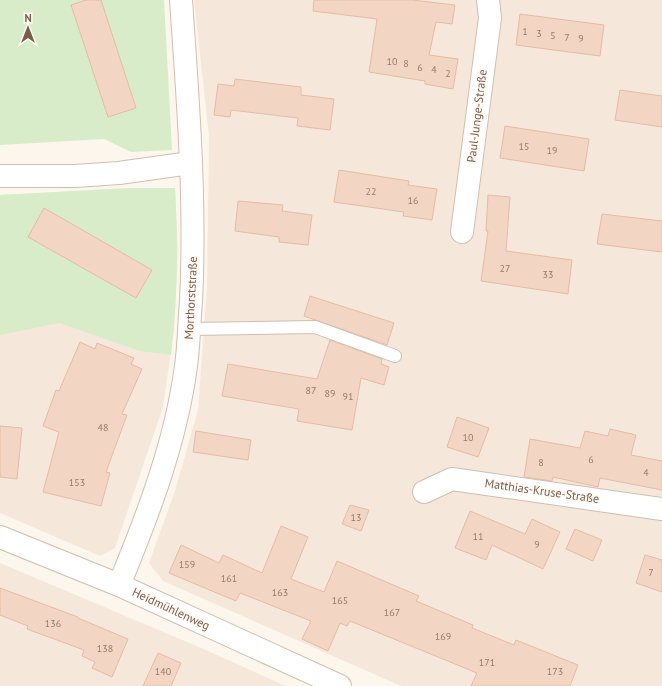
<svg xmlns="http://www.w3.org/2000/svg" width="662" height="686" viewBox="0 0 662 686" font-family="'PT Sans',sans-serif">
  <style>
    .residential { fill: #f5e8da }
    .green { fill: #d8ecc9 }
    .building { fill: #f3d5c3; stroke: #e6bba3 }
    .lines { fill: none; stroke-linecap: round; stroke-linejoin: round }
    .service-casing { stroke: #d1beb0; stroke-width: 14 }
    .minor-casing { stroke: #d1beb0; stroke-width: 24 }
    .tertiary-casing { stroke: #d1beb0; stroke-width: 24 }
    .service { stroke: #fff; stroke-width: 12 }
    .minor { stroke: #fff; stroke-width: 22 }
    .tertiary { stroke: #fff; stroke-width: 22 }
    .labels { text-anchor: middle; stroke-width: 3.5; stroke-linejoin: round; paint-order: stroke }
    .number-label { font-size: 10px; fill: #987a6a }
    .street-label { font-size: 12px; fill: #7a5c4d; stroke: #fffaf3 }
  </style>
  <rect width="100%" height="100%" fill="#fdf6ec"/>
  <g class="residential">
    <path d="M194,0H662V686H401L163,581L149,563L175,491L198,410L207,286L209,136Z"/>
    <path d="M130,188H175L178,250L174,330L163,407L115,548L100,556L0,513V195Z"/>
    <path d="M0,563L199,647L286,686H0Z"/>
  </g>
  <g class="green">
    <path d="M0,0H164L172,150L131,152L104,139L0,145Z"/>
    <path d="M130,188H175C178,244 178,299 171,355L140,351L59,323L0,335V195Z"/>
  </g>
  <g class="building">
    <path d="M86,0H101L136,108L108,117L71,5Z"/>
    <path d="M314,0H412L455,5L452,24L436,22L429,55L458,59L453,89L425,84V81L369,72L377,19L313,11Z"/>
    <path d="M520,14L604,25L600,56L516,45Z"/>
    <path d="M235,79L301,87V95L334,99L330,130L297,126L298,118L231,110L230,117L214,115L218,84L234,86Z"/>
    <path d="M620,90L662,96V127L615,120Z"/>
    <path d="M505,126L589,139L584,171L500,158Z"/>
    <path d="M339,170L409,181L408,185L437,189L432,220L403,216L404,212L334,202Z"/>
    <path d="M488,195L510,197L506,251L572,260L568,294L481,281L488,231H486Z"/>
    <path d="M238,201L283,205L282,211L312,215L308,245L279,242V237L235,231Z"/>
    <path d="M44,208L152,270L136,298L28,237Z"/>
    <path d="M602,214L662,221V252L597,244Z"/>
    <path d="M310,296L394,323L387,345L304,316Z"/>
    <path d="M330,340L382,359L381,364L389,367L384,385L361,378L352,430L297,421L299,409L222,396L228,364L317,379Z"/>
    <path d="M80,342L95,349L97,343L134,358L131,364L142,369L122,414L127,415L106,472L110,473L101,506L43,492L59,432L43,426L56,390L59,391Z"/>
    <path d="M457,417L489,428L478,457L447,447Z"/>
    <path d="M0,426L22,428L17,479L0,477Z"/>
    <path d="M610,429L636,435L631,455L662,461V490L600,478L598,487L553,477L552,481L524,477L530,439L580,448L585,431L608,436Z"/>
    <path d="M196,431L251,440L248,460L193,452Z"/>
    <path d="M350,505L369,510L361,531L342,524Z"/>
    <path d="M470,511L525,534L532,519L560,532L543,569L492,545L486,560L455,548Z"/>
    <path d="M281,526L308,537L291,579L324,592L337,561L419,596L416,601L473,625L472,628L514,645L516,640L578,665L570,686H471L477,673L350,621L347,626L340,623L328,651L302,639L311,621L240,593L236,601L169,573L181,545L219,563L223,555L262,573Z"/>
    <path d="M575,529L602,540L593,561L566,549Z"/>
    <path d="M645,555L662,560V592L636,583Z"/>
    <path d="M0,588L78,617V618L128,639L112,677L92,668L95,662L82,656L84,650L27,629L28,626L0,615Z"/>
    <path d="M158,653L181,663L171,686H143Z"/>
  </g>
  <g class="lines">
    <g class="service-casing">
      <path id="service" d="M189,329L315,327L395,356"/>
    </g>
    <g class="minor-casing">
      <g id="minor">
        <path d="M0,176H75L119,173L190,163"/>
        <path d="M462,232L490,18L488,0"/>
        <path d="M424,492L452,479L662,509"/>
        <path d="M119,585C148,515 176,442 186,366C189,345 189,323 191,302C196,202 188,101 181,0"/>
      </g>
    </g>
    <g class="tertiary-casing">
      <path id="tertiary" d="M0,537L119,585L340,686"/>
    </g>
    <use href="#service" class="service"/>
    <use href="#minor" class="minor"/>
    <use href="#tertiary" class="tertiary"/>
  </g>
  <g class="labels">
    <g class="number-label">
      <text x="525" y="35">1</text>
      <text x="539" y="37">3</text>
      <text x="553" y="39">5</text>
      <text x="567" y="41">7</text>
      <text x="581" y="42">9</text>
      <text x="392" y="65">10</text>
      <text x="406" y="67">8</text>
      <text x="420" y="71">6</text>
      <text x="434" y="73">4</text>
      <text x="448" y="77">2</text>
      <text x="524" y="150">15</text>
      <text x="552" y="154">19</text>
      <text x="371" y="195">22</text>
      <text x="413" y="204">16</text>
      <text x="505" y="272">27</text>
      <text x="548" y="278">33</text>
      <text x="311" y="394">87</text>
      <text x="330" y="397">89</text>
      <text x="348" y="400">91</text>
      <text x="103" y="431">48</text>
      <text x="468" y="441">10</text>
      <text x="591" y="463">6</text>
      <text x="541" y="466">8</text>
      <text x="646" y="476">4</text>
      <text x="77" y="486">153</text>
      <text x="356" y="521">13</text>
      <text x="478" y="540">11</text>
      <text x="537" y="548">9</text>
      <text x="187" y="568">159</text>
      <text x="651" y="576">7</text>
      <text x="229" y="582">161</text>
      <text x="280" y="596">163</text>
      <text x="340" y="604">165</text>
      <text x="392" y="616">167</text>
      <text x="53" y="627">136</text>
      <text x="443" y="640">169</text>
      <text x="105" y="652">138</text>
      <text x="487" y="666">171</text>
      <text x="163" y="675">140</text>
      <text x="555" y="675">173</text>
    </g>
    <g class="street-label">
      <text transform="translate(477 116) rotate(-83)" y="4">Paul-Junge-Straße</text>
      <text transform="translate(191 298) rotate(-87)" y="4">Morthorststraße</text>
      <text transform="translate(542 491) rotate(8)" y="4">Matthias-Kruse-Straße</text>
      <text transform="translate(171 609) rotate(25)" y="4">Heidmühlenweg</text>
    </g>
  </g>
  <g transform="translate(28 28)" stroke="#fffaf3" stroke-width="3" paint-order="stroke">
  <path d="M0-3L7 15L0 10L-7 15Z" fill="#7a5c4d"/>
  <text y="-6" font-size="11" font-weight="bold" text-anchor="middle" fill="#7a5c4d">N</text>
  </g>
</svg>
